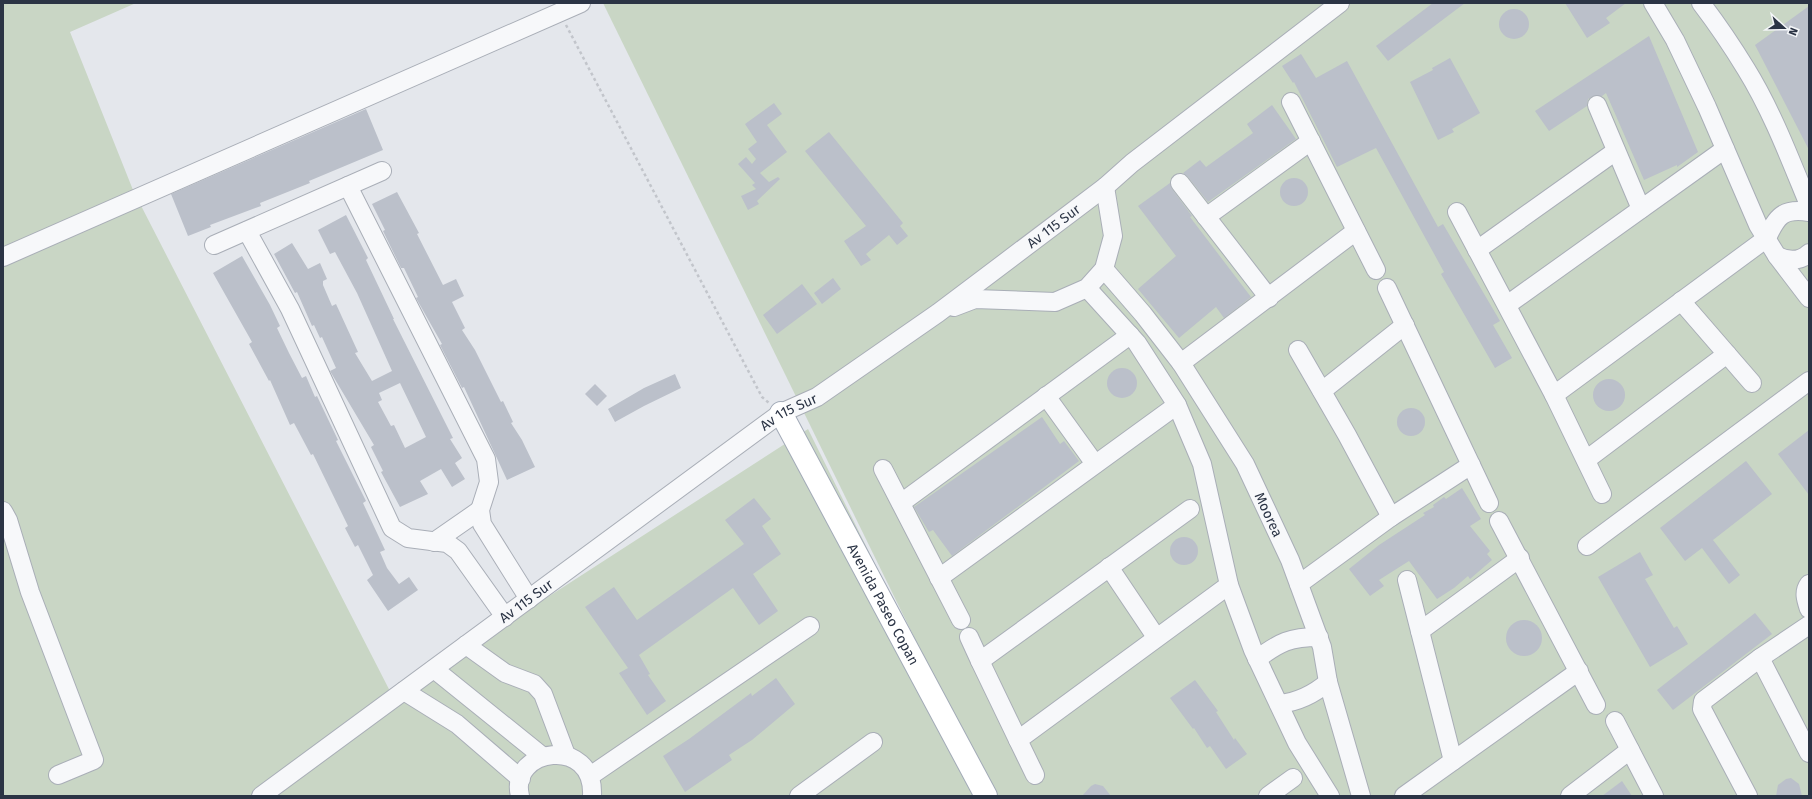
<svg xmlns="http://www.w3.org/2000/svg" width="1812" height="799" viewBox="0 0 1812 799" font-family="'Fira Sans',sans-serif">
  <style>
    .green { fill: #c9d6c5 }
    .building { fill: #bbc0ca; fill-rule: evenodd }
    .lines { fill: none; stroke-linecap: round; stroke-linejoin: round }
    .minor-casing { stroke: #a9aeb7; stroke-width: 20 }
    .major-casing { stroke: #a3abb8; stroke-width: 24 }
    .path { stroke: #c2c5cb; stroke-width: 2.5; stroke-dasharray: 3 3; stroke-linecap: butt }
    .minor { stroke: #f7f8fa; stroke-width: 18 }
    .major { stroke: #fff; stroke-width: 22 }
    .labels { text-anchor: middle; stroke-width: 3; stroke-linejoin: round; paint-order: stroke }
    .street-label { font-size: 14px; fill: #2b3445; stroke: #f4f6f9 }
  </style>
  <rect width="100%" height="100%" fill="#e4e7ec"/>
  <g class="green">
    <path d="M3,3H136L70,32L133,190L393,697L808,429L990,796H3Z"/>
    <path d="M603,3H1809V796H992Z"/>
  </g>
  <g class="building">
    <path d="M1433,3H1465L1388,61L1376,46Z"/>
    <path d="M1565,3H1626L1606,18L1610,23L1587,38Z"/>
    <path d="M1809,6V150L1755,45Z"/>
    <circle cx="1514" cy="24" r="15"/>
    <path d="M1649,36L1698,152L1677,167V165L1644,180L1606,93L1602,96H1593L1588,99L1587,106L1549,131L1535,111Z"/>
    <path d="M1301,54L1316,78L1347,61L1438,227L1443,224L1500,321L1493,325L1512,358L1495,368L1441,274L1444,272L1376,148L1337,167L1294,82L1293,83L1282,66Z"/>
    <path d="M1450,58L1480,113L1452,129L1454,132L1438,140L1410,82L1433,70L1432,68Z"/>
    <path d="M774,103L782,114L767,125L787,152L760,173L769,182L778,177L780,179L757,201L759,204L748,210L741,196L756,189L752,185L755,183L738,164L746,157L752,164L756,159L748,149L757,142L745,124Z"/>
    <path d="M1272,105L1296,139L1208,202L1188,177L1183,173L1200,160L1206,167L1253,133L1247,124Z"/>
    <path d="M366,109L383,150L309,181L310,183L260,203L261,206L210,225L211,227L188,236L171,194Z"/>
    <path d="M829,132L903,223L900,226L908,236L897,245L889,235L866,254L871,260L861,266L844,241L866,226L805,151Z"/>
    <circle cx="1294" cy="192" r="14"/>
    <path d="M1170,183L1172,189L1192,216L1190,217L1251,297L1224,318L1216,307L1179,338L1138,289L1176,256L1138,206Z"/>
    <path d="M397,192L419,233L417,234L443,285L456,279L464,296L452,302L465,328L462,330L475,350L501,402L503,401L513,422L511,423L522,440L535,467L507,480L464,387L462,388L440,345L442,344L416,298L418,297L404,268H401L383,231L385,230L372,204Z"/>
    <path d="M346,215L368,258L366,260L394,319H393L453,438L450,439L462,458L455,463L465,479L452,487L441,469L420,481L428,494L400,507L381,472L383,471L371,447L374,445L330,371L336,368L322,337L320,338L314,325L312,326L297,292L295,293L274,254L292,243L308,269L320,263L327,279L323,281V285L332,306L336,304L358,352L355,353L372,381L392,371L357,293L335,252L330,254L318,230ZM400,383L426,437L405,448L394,425L391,426L378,402L382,400L379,393Z"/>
    <path d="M242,256L270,305L280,326L277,328L289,353L302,378L306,376L315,397L317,396L338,440L336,441L366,501L363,503L385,550L380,552L387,568L399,584L409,577L418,590L388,611L367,580L373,575L358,545L355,547L345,528L348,526L313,454L311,455L294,423L290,425L270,380L269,381L249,344L252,342L213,273Z"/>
    <path d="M833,278L841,289L822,304L814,293Z"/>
    <path d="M802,284L817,304L777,334L763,315Z"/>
    <circle cx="1122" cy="383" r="15"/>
    <path d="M675,374L681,388L644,406L615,422L608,409L644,388Z"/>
    <circle cx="1609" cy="395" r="16"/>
    <path d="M595,384L607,396L597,406L585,394Z"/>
    <circle cx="1411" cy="422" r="14"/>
    <path d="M1042,417L1060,444L1064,441L1079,461L952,556L933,530L929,532L914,507Z"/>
    <path d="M1809,430V495L1778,454Z"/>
    <path d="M1746,461L1772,494L1713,540L1740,575L1729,584L1702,548L1685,561L1660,528Z"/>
    <path d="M1462,488L1481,519L1470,526L1490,551L1487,554L1492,560L1470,579L1468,576L1454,588L1437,599L1409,561L1379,580L1384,586L1370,596L1349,569L1379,545L1425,515L1423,513L1434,507L1433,505L1444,497L1446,499Z"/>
    <path d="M754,498L771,519L762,526L781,554L753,574L778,611L759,625L733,588L639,655L650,674L648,675L666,701L647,715L619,673L628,668L585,607L614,587L637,620L744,544L725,520Z"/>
    <circle cx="1184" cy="551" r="14"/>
    <path d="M1640,552L1653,575L1645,579L1674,628L1677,626L1688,644L1650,667L1598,577Z"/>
    <path d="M1755,613L1772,634L1673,710L1657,690Z"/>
    <circle cx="1524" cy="638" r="18"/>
    <path d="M776,678L795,704L752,740L729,755L732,760L685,792L663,756L689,739L751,693L752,696Z"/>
    <path d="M1195,680L1218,711L1216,712L1234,740L1235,738L1247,754L1226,769L1210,746L1207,748L1194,728L1193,729L1170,698Z"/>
    <path d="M1791,778L1799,784L1802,796H1776L1778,785L1786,779Z"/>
    <path d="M1622,781L1632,796H1602Z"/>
    <path d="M1095,784L1103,786L1111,796H1082L1091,786Z"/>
  </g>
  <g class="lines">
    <g class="minor-casing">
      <g id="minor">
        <path d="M1653,3L1675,40L1707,107L1758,225L1777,256L1809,298"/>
        <path d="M1701,3C1717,24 1732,46 1746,69C1772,111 1790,159 1809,205"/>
        <path d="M1291,102L1376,270"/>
        <path d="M1597,105L1641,209"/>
        <path d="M1180,183L1269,298"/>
        <path d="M348,186L486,459L489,482L480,510L482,524L529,599"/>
        <path d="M1457,212L1554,395L1602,494"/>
        <path d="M1206,217L1311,141"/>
        <path d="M247,231L290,309L392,528L408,538L447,543L458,551L505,617"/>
        <path d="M214,245L382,171"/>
        <path d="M1477,250L1616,151"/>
        <path d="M1777,256C1788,261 1800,262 1809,253"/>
        <path d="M3,257L581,3"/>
        <path id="s1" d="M1104,269L1143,314L1181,363L1245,464L1290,560L1322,647L1328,682L1361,796"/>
        <path d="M1087,288L1137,343L1177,405L1202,464L1229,585L1253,650L1297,743L1330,796"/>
        <path d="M1387,288L1489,503"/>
        <path d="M1681,301L1752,383"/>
        <path d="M1507,305L1725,149"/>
        <path d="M954,307L975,299L1055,302L1087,288L1104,269L1113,236L1105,187"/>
        <path d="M1298,350L1347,435L1391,517"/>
        <path d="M1181,363L1356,231"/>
        <path d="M1322,391L1405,325"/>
        <path d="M1554,395L1767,238C1777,216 1783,208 1809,212"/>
        <path d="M1046,396L1095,464"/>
        <path d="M1586,460L1727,354"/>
        <path d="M883,469L961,620"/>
        <path d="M901,503L1130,335"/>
        <path d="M3,511L8,520L30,592L94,760L58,775"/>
        <path d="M1499,521L1596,705"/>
        <path d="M434,542L480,510"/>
        <path d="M1587,546L1809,381"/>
        <path d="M1109,567L1156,637"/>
        <path d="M939,578L1177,405"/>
        <path d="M1407,580L1453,761"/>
        <path d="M1299,584L1391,517L1471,465"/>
        <path d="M1809,584C1803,592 1806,600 1809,609"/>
        <path d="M1420,631L1520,558"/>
        <path d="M969,637L980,661L1190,509"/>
        <path d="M466,645L505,673L534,684L543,694L566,755"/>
        <path d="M1760,658L1809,753"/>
        <path d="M1257,659C1280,642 1290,637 1319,637"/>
        <path d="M980,661L1018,740"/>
        <path d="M434,669L542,756"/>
        <path d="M404,691L457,724L521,779"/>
        <path d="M1279,704C1298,702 1313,695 1328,682"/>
        <path d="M1615,721L1654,796"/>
        <path d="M1035,775L1018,740L1229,585"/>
        <path d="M590,776L810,626"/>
        <path id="s2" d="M261,796L781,413L817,397L938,313L1105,187L1132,163L1340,3"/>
        <path d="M520,796C508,748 595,735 592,796"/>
        <path d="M799,796L873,742"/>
        <path d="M1268,796L1293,778"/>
        <path d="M1404,796L1579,671"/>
        <path d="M1570,796L1630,750"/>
        <path d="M1748,796L1702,709L1703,701L1760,658L1809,625"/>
      </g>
    </g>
    <g class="major-casing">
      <g id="major">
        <path id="s3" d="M781,413L986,796"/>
      </g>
    </g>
    <path class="path" d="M566,25L762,397L769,403"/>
    <use href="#minor" class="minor"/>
    <use href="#major" class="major"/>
  </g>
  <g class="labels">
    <g class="street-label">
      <text dy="5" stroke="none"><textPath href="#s2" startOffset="977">Av 115 Sur</textPath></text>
      <text dy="5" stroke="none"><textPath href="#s2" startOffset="653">Av 115 Sur</textPath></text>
      <text dy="5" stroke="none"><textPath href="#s1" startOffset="297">Moorea</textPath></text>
      <text dy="5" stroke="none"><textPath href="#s2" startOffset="329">Av 115 Sur</textPath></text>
      <text dy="5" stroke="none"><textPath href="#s3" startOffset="217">Avenida Paseo Copan</textPath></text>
    </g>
  </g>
  <rect width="1812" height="799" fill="none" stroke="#2b3445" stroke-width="8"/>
  <g transform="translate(1784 28) rotate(111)" stroke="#f4f6f9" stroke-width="3" paint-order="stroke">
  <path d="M0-3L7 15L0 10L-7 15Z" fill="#2b3445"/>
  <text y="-6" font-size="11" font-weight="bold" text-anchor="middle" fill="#2b3445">N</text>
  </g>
</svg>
